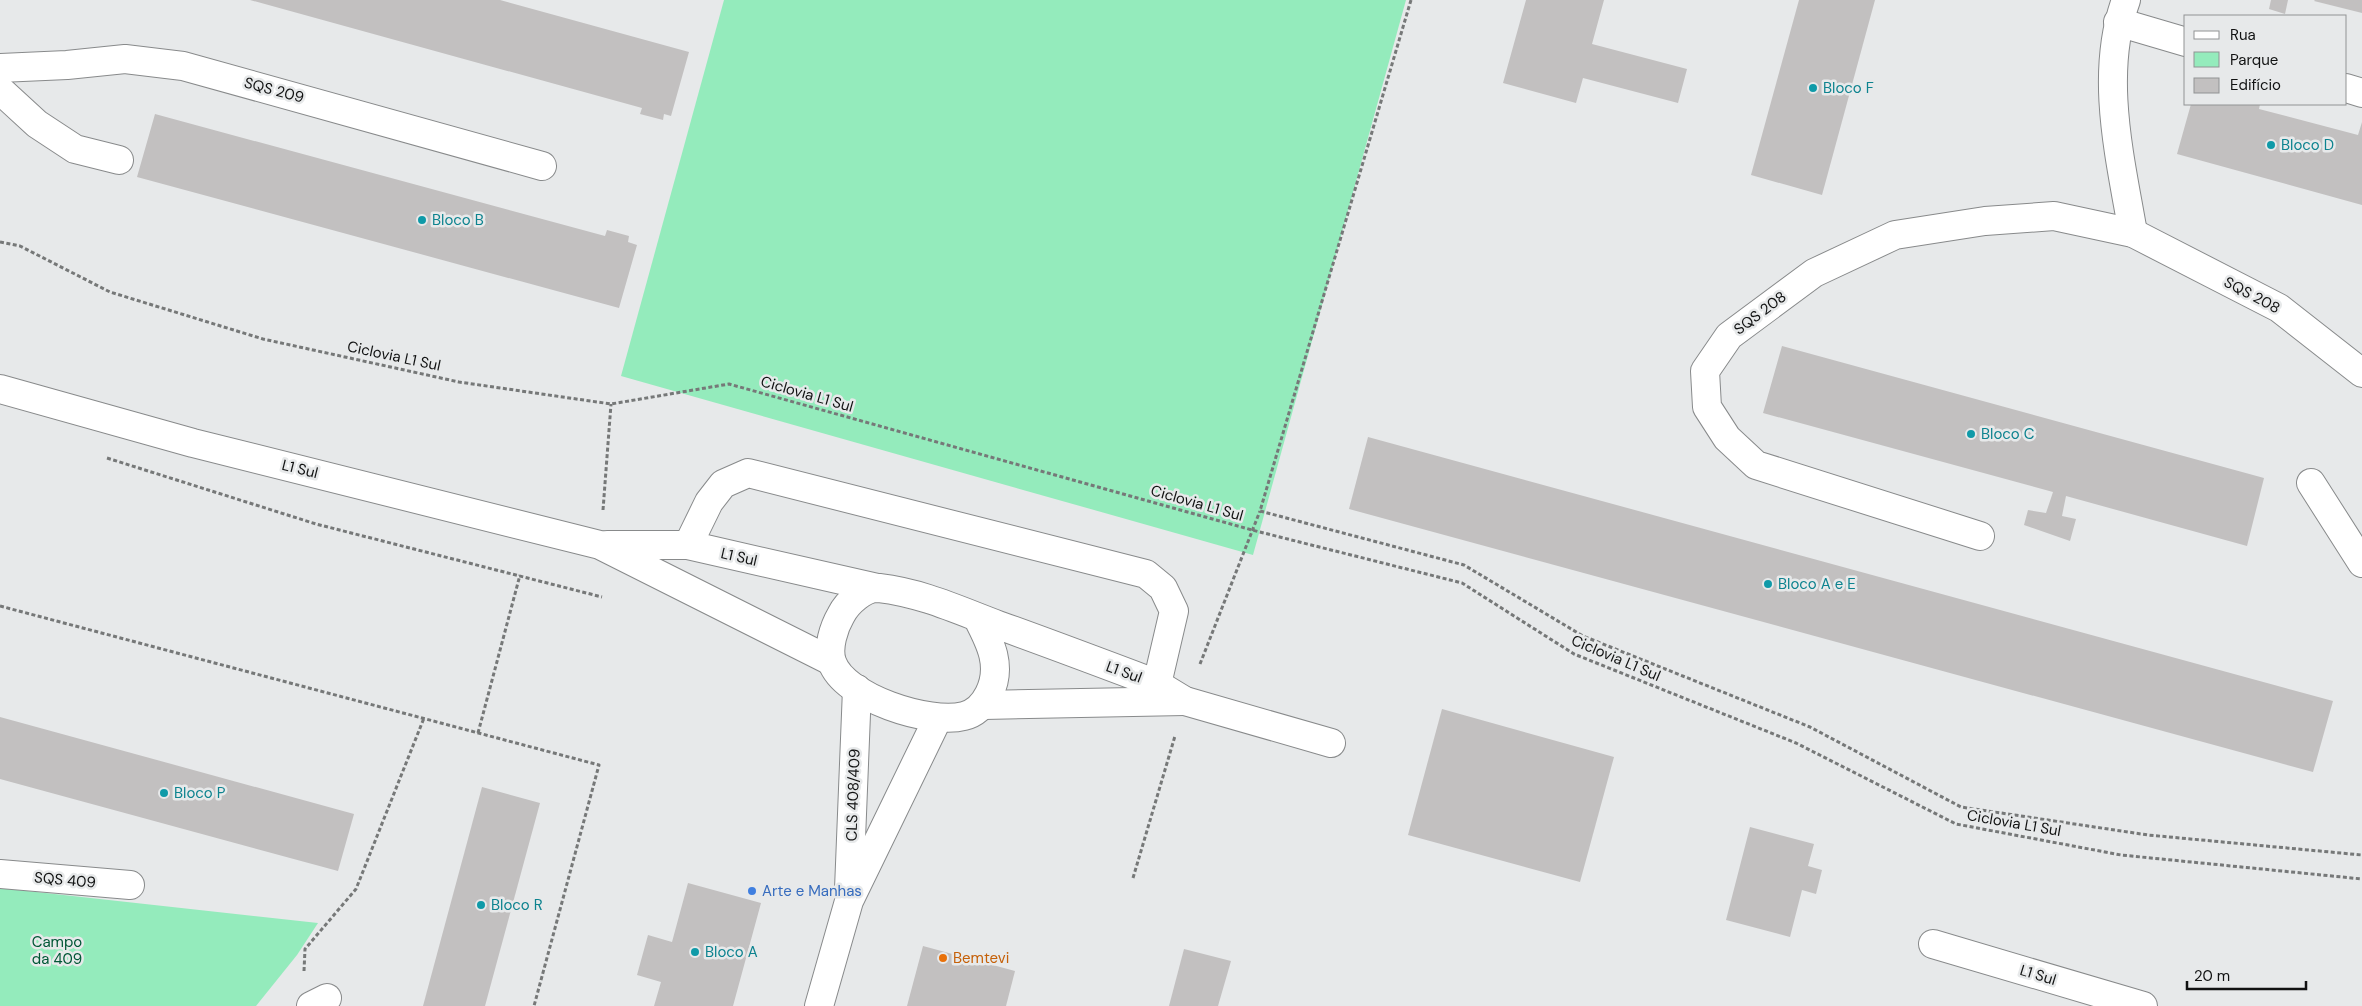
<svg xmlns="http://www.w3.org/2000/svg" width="2362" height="1006" viewBox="0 0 2362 1006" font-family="'DM Sans',sans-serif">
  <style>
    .green { fill: #94ebbc }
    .building { fill: #c2c0c0 }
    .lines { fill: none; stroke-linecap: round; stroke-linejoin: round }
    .minor-casing { stroke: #888a8b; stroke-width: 30 }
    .path { stroke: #767878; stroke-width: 3; stroke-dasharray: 4 2.5; stroke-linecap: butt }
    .minor { stroke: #fff; stroke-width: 28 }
    .culture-dot { fill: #0f9aa8; stroke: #e7e9ea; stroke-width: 2 }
    .shop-dot { fill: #3f7fe0; stroke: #e7e9ea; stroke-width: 2 }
    .food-dot { fill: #e8710a; stroke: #e7e9ea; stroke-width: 2 }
    .labels { text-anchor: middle; stroke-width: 5; stroke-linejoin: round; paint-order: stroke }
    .culture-label { font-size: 15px; fill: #0d838f; stroke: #e7e9ea; text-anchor: start }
    .street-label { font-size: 15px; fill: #111212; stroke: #e7e9ea }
    .shop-label { font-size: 15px; fill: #366cbe; stroke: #e7e9ea; text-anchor: start }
    .park-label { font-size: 15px; fill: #005736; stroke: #e7e9ea }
    .food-label { font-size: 15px; fill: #c56008; stroke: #e7e9ea; text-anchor: start }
  </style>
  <rect width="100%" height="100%" fill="#e7e9ea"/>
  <g class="green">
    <path d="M724,0H1406L1253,555L621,376Z"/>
    <path d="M0,888L318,923L297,955L256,1006H0Z"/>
  </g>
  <g class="building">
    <path d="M250,0H500L689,52L671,116L664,114L663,120L640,114L642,108Z"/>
    <path d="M1526,0H1604L1592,44L1687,69L1678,103L1583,78L1576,103L1503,83Z"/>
    <path d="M1799,0H1875L1822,195L1751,175Z"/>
    <path d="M2271,0H2288L2285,14L2269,9Z"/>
    <path d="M2362,0V13L2314,1L2315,0Z"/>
    <path d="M2191,104H2260L2259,109L2358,135L2362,122V205L2177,154Z"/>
    <path d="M155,114L605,236L607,230L629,236L628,242L637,245L619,308L137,177Z"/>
    <path d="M1782,346L2264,478L2247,546L2066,496L2062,516L2076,519L2070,541L2024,525L2028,510L2046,513L2053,492L1763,413Z"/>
    <path d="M1368,437L2333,701L2313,772L1349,509Z"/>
    <path d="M1442,709L1614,757L1580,882L1408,835Z"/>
    <path d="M0,717L354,814L338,871L0,779Z"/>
    <path d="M482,787L540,803L485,1006H423Z"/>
    <path d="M1750,827L1814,844L1808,866L1822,870L1816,894L1802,890L1790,937L1726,920Z"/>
    <path d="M688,883L761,903L733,1006H654L661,982L637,975L648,935L672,942Z"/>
    <path d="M923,946L1015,971L1006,1006H907Z"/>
    <path d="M1184,949L1231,961L1218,1006H1169Z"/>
  </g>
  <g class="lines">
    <g class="minor-casing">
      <g id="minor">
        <path d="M2126,0C2099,74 2120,157 2133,233"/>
        <path d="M2118,22L2186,42"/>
        <path d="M0,68L67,65L125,59L183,66L542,166"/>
        <path d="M2346,88L2362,93"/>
        <path d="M0,90L37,124L75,149L119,160"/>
        <path d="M0,389L193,443L600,545L831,661"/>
        <path d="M2311,483L2362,563"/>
        <path d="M1980,536L1756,465L1727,438L1707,407L1705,371L1729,336L1814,273L1895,235L1985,221L2054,216L2133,233L2279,308L2362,373"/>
        <path d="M607,545H688L877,588"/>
        <path d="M688,545L709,502L723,484L748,473L1146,574L1163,588L1174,611L1157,684"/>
        <path d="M977,617C990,642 1003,666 989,694C984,704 976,713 964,716C930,725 844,698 832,662C827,648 834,627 841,615C847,603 864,587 879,588C922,593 958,610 998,625C1051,644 1104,664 1157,684L1185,701L1331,743"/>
        <path d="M984,705L1185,701"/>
        <path d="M0,874L130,885"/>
        <path d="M849,889L857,689"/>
        <path d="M1933,944L2143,1006"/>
        <path d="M311,1006L327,998"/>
        <path d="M819,1006L849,901L938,718"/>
      </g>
    </g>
    <g class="path">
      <path d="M1411,0L1260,511L1464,565L1583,636L1810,727L1961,807L2148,835L2362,855"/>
      <path d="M0,242L20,246L110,292L263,339L459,382L611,404L729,384L1252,530L1462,583L1574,654L1796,743L1956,824L2121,855L2362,879"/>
      <path d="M107,458L316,524L602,597"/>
      <path d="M603,510L611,404"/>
      <path d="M0,606L599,765L534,1006"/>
      <path d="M1200,664L1260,511"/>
      <path d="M478,733L520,575"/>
      <path d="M1133,878L1175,736"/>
      <path d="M304,971L305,949L356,889L424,718"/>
    </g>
    <use href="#minor" class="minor"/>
  </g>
  <g class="culture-dot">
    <circle cx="1813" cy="88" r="5"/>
    <circle cx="2271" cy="145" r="5"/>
    <circle cx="422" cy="220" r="5"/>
    <circle cx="1971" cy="434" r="5"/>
    <circle cx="1768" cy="584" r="5"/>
    <circle cx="164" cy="793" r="5"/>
    <circle cx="481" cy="905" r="5"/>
    <circle cx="695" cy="952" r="5"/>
  </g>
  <circle class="shop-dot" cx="752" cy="891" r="5"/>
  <circle class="food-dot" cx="943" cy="958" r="5"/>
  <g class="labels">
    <g class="culture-label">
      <text x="1823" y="93">Bloco F</text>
      <text x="2281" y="150">Bloco D</text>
      <text x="432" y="225">Bloco B</text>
      <text x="1981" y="439">Bloco C</text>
      <text x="1778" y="589">Bloco A e E</text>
      <text x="174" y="798">Bloco P</text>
      <text x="491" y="910">Bloco R</text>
      <text x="705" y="957">Bloco A</text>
    </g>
    <g class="street-label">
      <text transform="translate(274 90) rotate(15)" y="5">SQS 209</text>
      <text transform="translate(2252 295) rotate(28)" y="5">SQS 208</text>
      <text transform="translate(1760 313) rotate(-37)" y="5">SQS 208</text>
      <text transform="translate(394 356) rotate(12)" y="5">Ciclovia L1 Sul</text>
      <text transform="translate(807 394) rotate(16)" y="5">Ciclovia L1 Sul</text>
      <text transform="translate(300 469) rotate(14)" y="5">L1 Sul</text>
      <text transform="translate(1197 503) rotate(16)" y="5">Ciclovia L1 Sul</text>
      <text transform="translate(739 557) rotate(13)" y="5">L1 Sul</text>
      <text transform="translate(1616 658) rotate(23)" y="5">Ciclovia L1 Sul</text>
      <text transform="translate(1124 672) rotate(20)" y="5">L1 Sul</text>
      <text transform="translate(853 795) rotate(-88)" y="5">CLS 408/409</text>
      <text transform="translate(2014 823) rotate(10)" y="5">Ciclovia L1 Sul</text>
      <text transform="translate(65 880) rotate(5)" y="5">SQS 409</text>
      <text transform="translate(2038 975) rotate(17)" y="5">L1 Sul</text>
    </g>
    <g class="shop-label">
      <text x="762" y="896">Arte e Manhas</text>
    </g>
    <g class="park-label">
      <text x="57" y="947">Campo<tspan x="57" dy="17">da 409</tspan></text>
    </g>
    <g class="food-label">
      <text x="953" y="963">Bemtevi</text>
    </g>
  </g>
  <rect x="2184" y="15" width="162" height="90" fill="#e7e9ea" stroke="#919394"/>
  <rect x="2194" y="31" width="25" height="8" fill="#ffffff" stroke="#919394"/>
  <text x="2230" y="40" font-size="15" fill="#111212">Rua</text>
  <rect x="2194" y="52" width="25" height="15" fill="#94ebbc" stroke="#919394"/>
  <text x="2230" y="65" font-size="15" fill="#111212">Parque</text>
  <rect x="2194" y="78" width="25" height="15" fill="#c2c0c0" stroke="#919394"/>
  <text x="2230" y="90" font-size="15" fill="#111212">Edifício</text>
  <path d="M2187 981v8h119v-8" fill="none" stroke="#111212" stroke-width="2.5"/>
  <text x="2194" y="981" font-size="15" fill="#111212" stroke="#e7e9ea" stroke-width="4" paint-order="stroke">20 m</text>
</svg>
